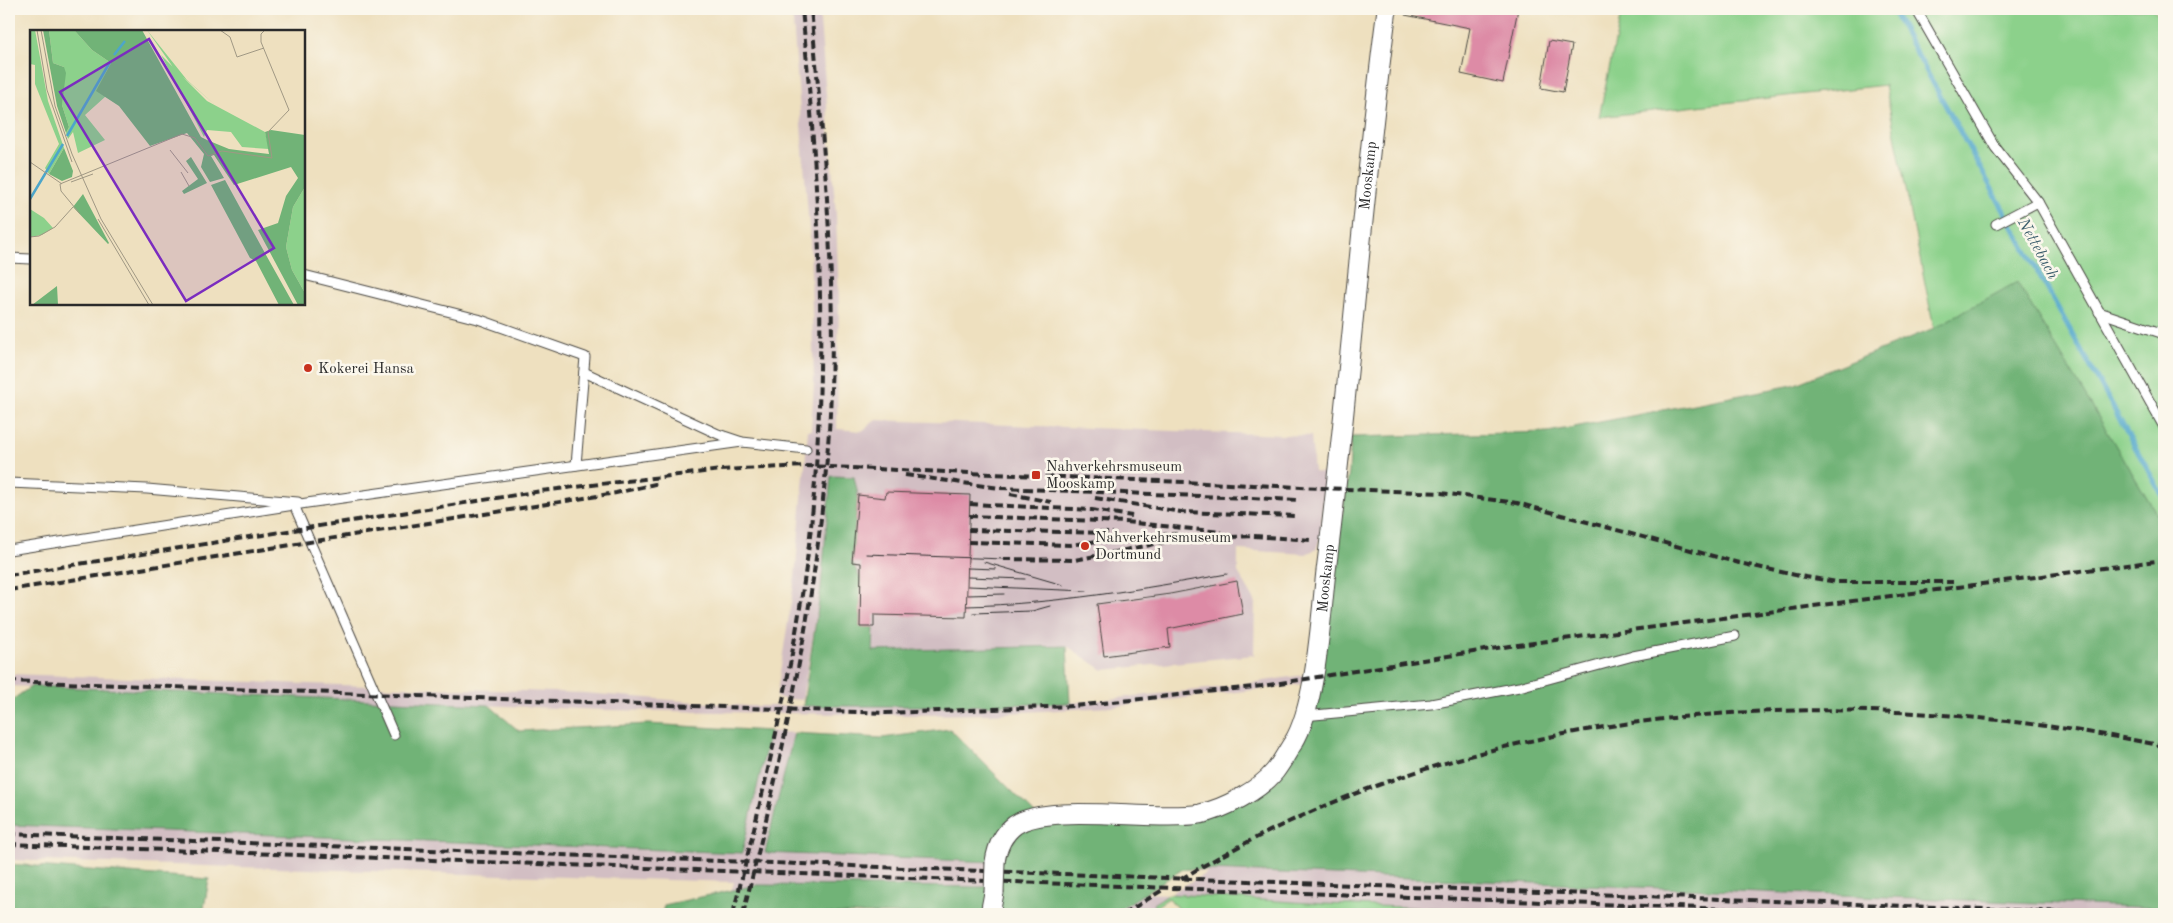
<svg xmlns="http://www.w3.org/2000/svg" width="2173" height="923" viewBox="0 0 2173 923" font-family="'Old Standard TT',serif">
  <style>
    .industrial { fill: #d2bec3; fill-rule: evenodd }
    .green { fill: #8cd18b; stroke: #5c7e5b }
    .forest { fill: #71b377; stroke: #4e6f51 }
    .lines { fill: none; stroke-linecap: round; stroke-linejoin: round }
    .stream { stroke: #4da6ca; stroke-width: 5 }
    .building { fill: #dd8ba6 }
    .lane-casing { stroke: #484641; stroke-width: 11 }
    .street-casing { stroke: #484641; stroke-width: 21 }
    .lane { stroke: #fff; stroke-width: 9 }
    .street { stroke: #fff; stroke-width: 19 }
    .tram { stroke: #2b2b2b; stroke-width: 1 }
    .rail { stroke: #2b2b2b; stroke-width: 4; stroke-dasharray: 8 4; stroke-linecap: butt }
    .street-bridge-casing { stroke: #484641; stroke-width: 21; stroke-linecap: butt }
    .street-bridge { stroke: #fff; stroke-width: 19 }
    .poi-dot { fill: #c8321e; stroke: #fbf7ec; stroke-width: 2 }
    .labels { text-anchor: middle; stroke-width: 5; stroke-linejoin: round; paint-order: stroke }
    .street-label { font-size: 15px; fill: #2b2b2b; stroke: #fbf7ec }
    .poi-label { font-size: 15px; fill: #2b2b2b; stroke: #fbf7ec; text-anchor: start }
    .water-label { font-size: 16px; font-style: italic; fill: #395c6b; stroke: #fbf7ec }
    .inset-river { fill: none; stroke: #4da6ca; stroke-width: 2.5 }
    .inset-road { fill: none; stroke: #a09884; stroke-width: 1 }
    .view { fill: #7b2cbf; fill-opacity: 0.15; stroke: #7b2cbf; stroke-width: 2.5 }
    .inset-edge { fill: none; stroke: #2b2b2b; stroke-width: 2.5 }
  </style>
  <rect width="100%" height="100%" fill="#fbf7ec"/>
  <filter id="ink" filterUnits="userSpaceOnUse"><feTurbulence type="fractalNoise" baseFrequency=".02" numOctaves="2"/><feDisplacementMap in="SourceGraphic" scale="10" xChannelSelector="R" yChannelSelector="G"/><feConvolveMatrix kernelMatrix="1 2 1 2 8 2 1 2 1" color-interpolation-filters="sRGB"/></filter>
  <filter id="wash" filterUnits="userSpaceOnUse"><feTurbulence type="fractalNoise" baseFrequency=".0096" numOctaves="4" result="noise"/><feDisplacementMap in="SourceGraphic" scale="20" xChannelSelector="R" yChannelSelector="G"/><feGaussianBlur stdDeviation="1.12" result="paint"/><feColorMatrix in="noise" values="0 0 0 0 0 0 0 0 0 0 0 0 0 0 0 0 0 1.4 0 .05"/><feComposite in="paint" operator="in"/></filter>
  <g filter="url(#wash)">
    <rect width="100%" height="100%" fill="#eee0bf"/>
    <g class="industrial">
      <path d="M792,9H819L836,215L839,301L837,429L862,431L876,420L1311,436L1314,472L1326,473L1320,539L1316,549L1306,554L1238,550V572L1255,601L1254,655L1103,670L1067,646L873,651L860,627L861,580L852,562L858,495L833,476L821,588L802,700L776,698L795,577L808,430H811L814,384L810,241Z"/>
      <path d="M9,674L584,693L748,706H965L1070,703L1216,688L1304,675L1303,684L1111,707L991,714L905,715L603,710L9,686Z"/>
      <path d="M770,731L794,733L765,853L2070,903L2164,908V914H1587L1324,904L1169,894L1153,904L1155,907L1144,914H1112L1142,894L985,887L756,885L724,914L734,882L9,860V825L741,853ZM1183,869L1208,872L1169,894L1144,893Z"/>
    </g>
    <g class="green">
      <path d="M1622,9H2152L2164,17V526L2017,283L1934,328L1885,85L1599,117Z"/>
      <path d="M1169,894L1324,904L1587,914H1182L1169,898L1155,907L1153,904Z"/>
    </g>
    <g class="forest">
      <path d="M2017,282L2164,526V908L1183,869L1112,914H662L664,905L756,885L985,887L994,862L765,853L794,733L882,738L950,729L1037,816L1201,813L1277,781L1312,705L1349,472L1351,437L1548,432L1793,385L1934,328Z"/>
      <path d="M831,476L854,477L858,495L852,562L861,580L860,627H874L873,651L1067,646L1070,703L965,706H803L821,588Z"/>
      <path d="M32,686L489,705L519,731L648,724L770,731L742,853L9,825V702Z"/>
      <path d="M9,864L209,879L203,914H9Z"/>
    </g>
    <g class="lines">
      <path class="stream" d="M1892,9L2164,499"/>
    </g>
    <g id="blocks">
      <g class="building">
        <path d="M1406,9H1518L1503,83L1461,74L1470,28L1405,15Z"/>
        <path d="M1549,41L1572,45L1563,92L1541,88Z"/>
        <path d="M886,492L970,495L966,617L874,615V627H860L861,563L852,562L858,495L885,498Z"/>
        <path d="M1237,581L1243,614L1168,629L1170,647L1104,656L1097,604L1170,594Z"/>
      </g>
    </g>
  </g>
  <g filter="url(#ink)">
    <use href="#blocks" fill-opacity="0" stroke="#484641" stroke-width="1"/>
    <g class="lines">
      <g class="lane-casing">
        <g id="lane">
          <path d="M1916,9L1995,147L2038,202L2164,427"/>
          <path d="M1996,224L2038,202"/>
          <path d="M9,258L31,259"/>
          <path d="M304,275L478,319L585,357L576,465"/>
          <path d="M2099,312L2164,334"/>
          <path d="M584,372L718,434L742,442L806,449"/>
          <path d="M9,483L147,489L298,502"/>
          <path d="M294,505L394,735"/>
          <path d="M9,550L307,503L742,442"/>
          <path d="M1304,716L1431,704L1519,687L1633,656L1735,636"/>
        </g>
      </g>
      <g class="street-casing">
        <g id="street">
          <path id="s1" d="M995,862C997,847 1003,834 1015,825C1048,802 1155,822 1200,814C1224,809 1260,790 1275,771C1282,762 1287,752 1293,743C1316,707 1321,616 1326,571C1350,384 1362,196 1387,9"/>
          <path d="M990,914L994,893"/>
        </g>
      </g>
      <use href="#lane" class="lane"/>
      <use href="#street" class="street"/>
      <g class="tram">
        <path d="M866,554L1004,559"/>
        <path d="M984,562L1063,585"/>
        <path d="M968,568L996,569"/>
        <path d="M968,577L1025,579"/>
        <path d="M968,586L1087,591"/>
        <path d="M968,595L1004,594"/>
        <path d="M967,606C1055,604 1141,589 1227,574"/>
        <path d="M973,613L1032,611L1050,606"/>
      </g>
      <g class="rail">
        <path d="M905,475L999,488L1299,500"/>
        <path d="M1010,494L1051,502"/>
        <path d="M1095,498L1181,512L1297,516"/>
        <path d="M970,504L1092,510L1132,516"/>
        <path d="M969,516L1125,522L1221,532"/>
        <path d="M968,530L1113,533"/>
        <path d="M968,542L1070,545L1125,537L1177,534"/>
        <path d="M1004,559L1075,560L1170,541L1210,538L1253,536L1311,540"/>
        <path d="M9,575L541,491L721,470L805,466L1441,493L1517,503L1739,563L1800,576L1837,582H1953"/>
        <path d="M9,590L616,493L659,483"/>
        <path d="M9,681L886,713L1075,706L1262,686L1510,646L2164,560"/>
        <path d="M9,834L2117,914"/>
        <path d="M9,844L1860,914"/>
        <path d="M1181,879C1481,699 1828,678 2164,746"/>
        <path d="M733,914C764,789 795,664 810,536C829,360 819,185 802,9"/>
        <path d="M743,914C783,755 818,596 829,431C838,289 824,149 811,9"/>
        <path d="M1124,914L1164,889"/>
      </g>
      <g class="street-bridge-casing">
        <path id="street-bridge" d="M994,893L995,862"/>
      </g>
      <use href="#street-bridge" class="street-bridge"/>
    </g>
  </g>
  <g class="poi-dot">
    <circle cx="308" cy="368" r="5"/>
    <rect x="1031" y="470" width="10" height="10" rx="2.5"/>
    <circle cx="1085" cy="546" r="5"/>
  </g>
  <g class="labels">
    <g class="street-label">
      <text dy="5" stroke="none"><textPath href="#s1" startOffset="925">Mooskamp</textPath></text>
      <text dy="5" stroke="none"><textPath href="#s1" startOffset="520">Mooskamp</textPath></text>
    </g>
    <g class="poi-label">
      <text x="318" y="373">Kokerei Hansa</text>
      <text x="1046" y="471">Nahverkehrsmuseum<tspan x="1046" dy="17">Mooskamp</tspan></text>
      <text x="1095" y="542">Nahverkehrsmuseum<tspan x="1095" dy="17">Dortmund</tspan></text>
    </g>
    <g class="water-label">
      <text transform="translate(2039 248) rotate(61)" y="6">Nettebach</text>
    </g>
  </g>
  <g transform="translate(30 30)">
    <rect width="275" height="275" fill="#eee0bf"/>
    <path d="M0,0H5L18,71L34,118L19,144L15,138L29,114L5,54V35L0,34ZM19,0H44L62,20L81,33L67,61L76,66L55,85L75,110L48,123L43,102L38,109L36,103L39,97L32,75L34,37L23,33ZM117,0L157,50L184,74L145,40ZM131,25L177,71L235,102L239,119L212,117L201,102L177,100L174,107ZM275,157V263L262,240L256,217L263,177ZM0,179L14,188L23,198L12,205L0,207Z" fill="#8cd18b"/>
    <path d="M13,0H19L23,33L34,37L36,43L32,75L39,97L36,103L27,76ZM44,0H112L171,107L177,110L199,119L239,124L235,102L241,100L275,105V157L263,177L256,217L262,240L275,263V275H268L228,200L248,193L256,166L268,148L261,137L204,155L184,125L181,126L194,148L180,152L171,137L174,124L157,103L120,116L89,76L66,61L81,33L62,20ZM34,118L43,141L42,147L32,151L19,144ZM161,127L177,153L154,164L152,161L168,149L156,131ZM195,150L236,225L264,275H249L226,231L220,228L181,155ZM53,164L79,213L78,214L43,177ZM27,256L28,275H2Z" fill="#71b377"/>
    <path class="inset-river" d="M84,25L95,11M37,106L80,32M0,169L33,114"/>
    <path class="inset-road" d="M7,0L17,60L42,132M11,0L25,76L42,124L71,189L123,275M190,0L200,7L207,27L234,18M140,120L158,143M0,132L32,154M151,142L159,156M41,152L63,144M30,154L152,104L165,108L178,126L192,121L242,128L238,102L259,80L231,12V4L235,0M30,154L31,161L50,184M68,189L119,275M0,207L9,206L25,197L43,177"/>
    <path class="view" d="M119,9L244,218L156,271L30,62Z"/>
    <rect width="275" height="275" class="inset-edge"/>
  </g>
  <rect width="2173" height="923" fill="none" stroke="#fbf7ec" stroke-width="30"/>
</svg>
